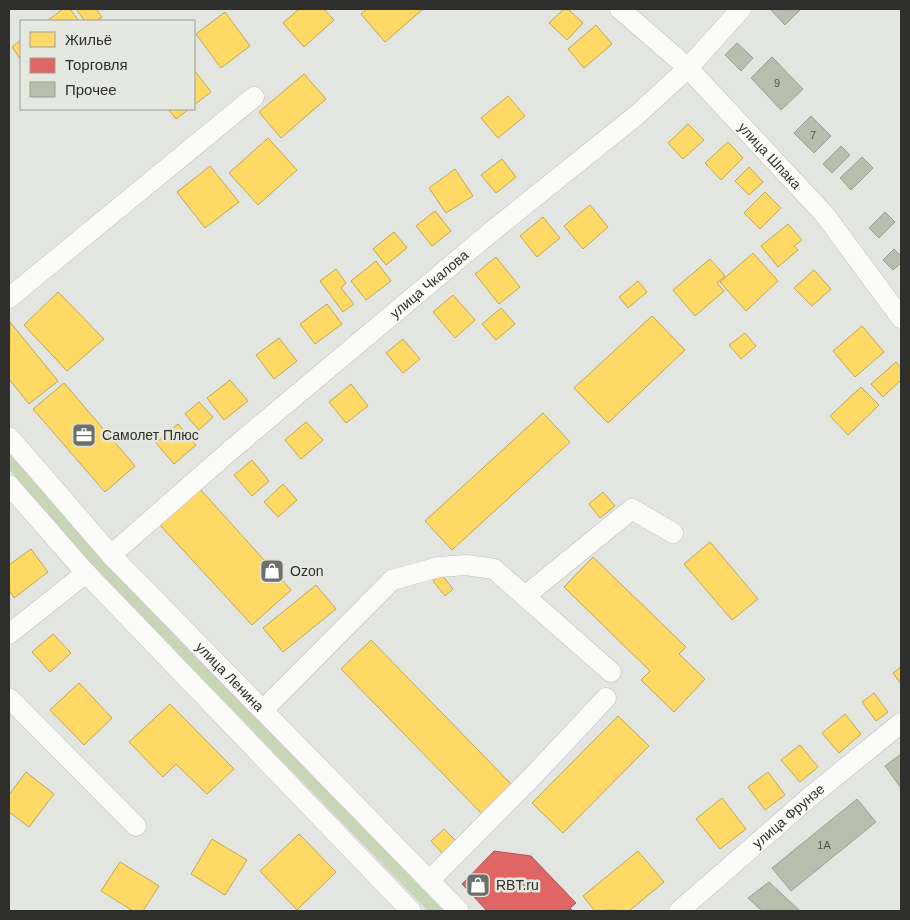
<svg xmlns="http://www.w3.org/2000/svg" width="910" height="920" viewBox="0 0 910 920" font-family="Arial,sans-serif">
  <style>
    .green { fill: #c8d5b7 }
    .homes { fill: #ffd966; stroke: #c0a655 }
    .shops { fill: #e06666; stroke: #ab5655 }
    .building { fill: #b7beae; stroke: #9b9d99 }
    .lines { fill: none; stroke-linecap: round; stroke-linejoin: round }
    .minor-casing { stroke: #bcbeba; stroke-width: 21 }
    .minor { stroke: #fbfbfa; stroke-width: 20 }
    .labels { text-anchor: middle; stroke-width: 5; stroke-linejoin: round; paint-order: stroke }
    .number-label { font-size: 11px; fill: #50534c }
    .street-label { font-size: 14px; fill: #2e2f2c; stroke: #e4e8de }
    .poi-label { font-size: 14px; fill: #2e2f2c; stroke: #e4e8de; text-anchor: start }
  </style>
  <rect width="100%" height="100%" fill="#e3e6e0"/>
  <path class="green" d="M9,453L98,555L444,911H428L89,562L9,469Z"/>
  <g class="homes">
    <path d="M63,9H70L79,21H49L48,20Z"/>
    <path d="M76,9H96L102,17L96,21H85Z"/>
    <path d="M299,9H324L334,20L304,47L283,23Z"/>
    <path d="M367,9H423L385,42L361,14Z"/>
    <path d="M564,9H568L583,23L567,40L549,23Z"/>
    <path d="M225,12L250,46L221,68L196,34Z"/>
    <path d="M596,25L612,44L584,68L568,49Z"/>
    <path d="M21,40V60L12,47Z"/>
    <path d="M194,70L211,92L194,105Z"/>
    <path d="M304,74L326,99L281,138L259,112Z"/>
    <path d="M508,96L525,116L498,138L481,118Z"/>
    <path d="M168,109H189L176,119Z"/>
    <path d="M688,124L704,140L683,159L668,143Z"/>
    <path d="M268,138L297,170L258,205L229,173Z"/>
    <path d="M728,142L743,158L721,180L705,163Z"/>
    <path d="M502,159L516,177L496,193L481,175Z"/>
    <path d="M210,166L239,202L205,228L177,192Z"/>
    <path d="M749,167L763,182L749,195L735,181Z"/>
    <path d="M455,169L473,196L446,213L429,188Z"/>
    <path d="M765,192L781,208L760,229L744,213Z"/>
    <path d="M590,205L608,227L583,249L564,226Z"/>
    <path d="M435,211L451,231L432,246L416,226Z"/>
    <path d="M543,217L560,238L537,257L520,236Z"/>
    <path d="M788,224L802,240L794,246L798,250L778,267L761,246Z"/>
    <path d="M394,232L407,248L386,265L373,249Z"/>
    <path d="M753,253L778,281L746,311L720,282Z"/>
    <path d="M496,257L520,287L499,304L475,274Z"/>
    <path d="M710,259L725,276L717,283L724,291L695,316L673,290Z"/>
    <path d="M376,261L391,281L366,300L351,281Z"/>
    <path d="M336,269L346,283L341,288L354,304L343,312L320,281Z"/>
    <path d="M814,270L831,289L812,306L794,288Z"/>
    <path d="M638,281L647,292L628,308L619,297Z"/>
    <path d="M58,292L104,339L67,371L24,325Z"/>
    <path d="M453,295L475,320L455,338L433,312Z"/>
    <path d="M327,304L342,324L315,344L300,324Z"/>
    <path d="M501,308L515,324L496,340L482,324Z"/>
    <path d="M652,316L685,350L608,423L574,388Z"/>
    <path d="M10,322L58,381L29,404L9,379Z"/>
    <path d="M862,326L884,352L855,377L833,351Z"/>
    <path d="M745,333L756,346L741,359L729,345Z"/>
    <path d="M279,338L297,361L274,379L256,355Z"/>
    <path d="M403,339L420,359L403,373L386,353Z"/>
    <path d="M896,362L901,368V380L883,397L871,384Z"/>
    <path d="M230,380L248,401L224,420L207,398Z"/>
    <path d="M64,383L135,466L105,492L33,409Z"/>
    <path d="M351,384L368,406L346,423L329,402Z"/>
    <path d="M861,387L879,405L848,435L830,416Z"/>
    <path d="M199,402L213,417L199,430L185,414Z"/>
    <path d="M543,413L570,442L452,550L425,521Z"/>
    <path d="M306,422L323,440L301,459L285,440Z"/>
    <path d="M178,424L196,445L174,464L156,443Z"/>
    <path d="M252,460L269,481L252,496L234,475Z"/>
    <path d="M283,484L297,500L278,517L264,502Z"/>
    <path d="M200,489L291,590L252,625L160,525Z"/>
    <path d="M603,492L615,506L600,518L589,504Z"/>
    <path d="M710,542L758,599L732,620L684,564Z"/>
    <path d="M31,549L48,572L14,598L9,590V565Z"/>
    <path d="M593,557L686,647L679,654L705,679L674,712L641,680L650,671L564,587Z"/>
    <path d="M441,574L453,589L445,596L433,581Z"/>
    <path d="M316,585L336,609L283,652L263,628Z"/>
    <path d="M53,634L71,653L50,672L32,652Z"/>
    <path d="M371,640L512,785L482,814L341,669Z"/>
    <path d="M901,667V684L893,673Z"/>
    <path d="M79,683L112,718L84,745L50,710Z"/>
    <path d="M874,693L888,712L876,721L862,702Z"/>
    <path d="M170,704L234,769L207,794L176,764L163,777L129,742Z"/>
    <path d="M845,714L861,734L839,753L822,733Z"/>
    <path d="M618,716L649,746L563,833L532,803Z"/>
    <path d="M800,745L818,767L800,782L781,760Z"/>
    <path d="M26,772L54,794L29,827L9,812V795Z"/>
    <path d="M768,772L785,795L765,810L748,787Z"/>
    <path d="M722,798L746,829L720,849L696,819Z"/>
    <path d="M444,829L456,841L443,854L431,841Z"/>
    <path d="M299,834L336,872L297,910L260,871Z"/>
    <path d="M212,839L247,860L225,895L191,874Z"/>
    <path d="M638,851L664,882L629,911L611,910L595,911L583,896Z"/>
    <path d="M120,862L159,886L143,911H133L101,891Z"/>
  </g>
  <path class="shops" d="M494,851L531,856L576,903L570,908L573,911H487L462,884Z"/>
  <g class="building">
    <path d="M770,9H799L800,10L785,25Z"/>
    <path d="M737,43L753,58L741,71L725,55Z"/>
    <path d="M772,57L803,89L781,110L751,78Z"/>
    <path d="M811,116L831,136L814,153L794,133Z"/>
    <path d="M841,146L850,155L832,173L823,164Z"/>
    <path d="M862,157L873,168L851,190L840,178Z"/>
    <path d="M885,212L895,222L879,238L869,228Z"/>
    <path d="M894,249L901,256V263L893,270L883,260Z"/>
    <path d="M901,754V788L885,766Z"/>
    <path d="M857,799L876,822L791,891L772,868Z"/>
    <path d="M769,882L800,911H762L748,898Z"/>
  </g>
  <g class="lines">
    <g class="minor-casing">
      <g id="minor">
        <path id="s1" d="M620,9L688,68L825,215L901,318"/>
        <path d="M9,298L254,97"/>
        <path id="s2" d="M9,437L111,555L459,911"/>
        <path d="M9,485L86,573L411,911"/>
        <path id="s3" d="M111,555L232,449L491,232L638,114L688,68L741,9"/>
        <path d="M525,596L632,509L673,533"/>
        <path d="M9,634L86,573"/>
        <path d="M9,698L136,826"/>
        <path d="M263,710L392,580L439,567L466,565L494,569L611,672"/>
        <path d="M429,881L532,777L606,698"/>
        <path id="s4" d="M679,911L811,796L901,723"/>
      </g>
    </g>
    <use href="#minor" class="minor"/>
  </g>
  <defs>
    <g id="office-square" transform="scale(1.25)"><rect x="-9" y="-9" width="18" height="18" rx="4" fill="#6d6f6b" stroke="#e4e8de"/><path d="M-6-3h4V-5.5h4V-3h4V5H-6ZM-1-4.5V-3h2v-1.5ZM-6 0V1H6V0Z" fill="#fff"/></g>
    <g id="shop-square" transform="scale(1.25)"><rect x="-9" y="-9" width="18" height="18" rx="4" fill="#6d6f6b" stroke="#e4e8de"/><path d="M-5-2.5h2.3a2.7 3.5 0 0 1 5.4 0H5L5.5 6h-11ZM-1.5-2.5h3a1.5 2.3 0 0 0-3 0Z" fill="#fff"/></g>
  </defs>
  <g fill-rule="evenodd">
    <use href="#office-square" x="84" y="435"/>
    <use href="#shop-square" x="272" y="571"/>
    <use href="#shop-square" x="478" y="885"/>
  </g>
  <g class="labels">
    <g class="number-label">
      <text x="777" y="87">9</text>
      <text x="813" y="139">7</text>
      <text x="824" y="849">1А</text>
    </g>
    <g class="street-label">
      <text dy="5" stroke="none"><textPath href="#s1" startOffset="210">улица Шпака</textPath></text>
      <text dy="5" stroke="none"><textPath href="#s3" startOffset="418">улица Чкалова</textPath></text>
      <text dy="5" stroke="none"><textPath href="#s2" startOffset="326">улица Ленина</textPath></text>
      <text dy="5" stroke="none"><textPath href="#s4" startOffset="145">улица Фрунзе</textPath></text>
    </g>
    <g class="poi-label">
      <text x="102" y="440">Самолет Плюс</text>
      <text x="290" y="576">Ozon</text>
      <text x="496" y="890">RBT.ru</text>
    </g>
  </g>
  <rect width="910" height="920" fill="none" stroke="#2e2f2c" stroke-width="20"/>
  <rect x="20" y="20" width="175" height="90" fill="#e4e8de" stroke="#9b9e97"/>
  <rect x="30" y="32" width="25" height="15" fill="#ffd966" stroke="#9b9e97"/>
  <text x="65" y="45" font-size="15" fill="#2e2f2c">Жильё</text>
  <rect x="30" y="58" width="25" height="15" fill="#e06666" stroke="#9b9e97"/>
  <text x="65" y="70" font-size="15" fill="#2e2f2c">Торговля</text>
  <rect x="30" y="82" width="25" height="15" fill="#b7beae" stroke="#9b9e97"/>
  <text x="65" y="95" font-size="15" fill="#2e2f2c">Прочее</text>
</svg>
